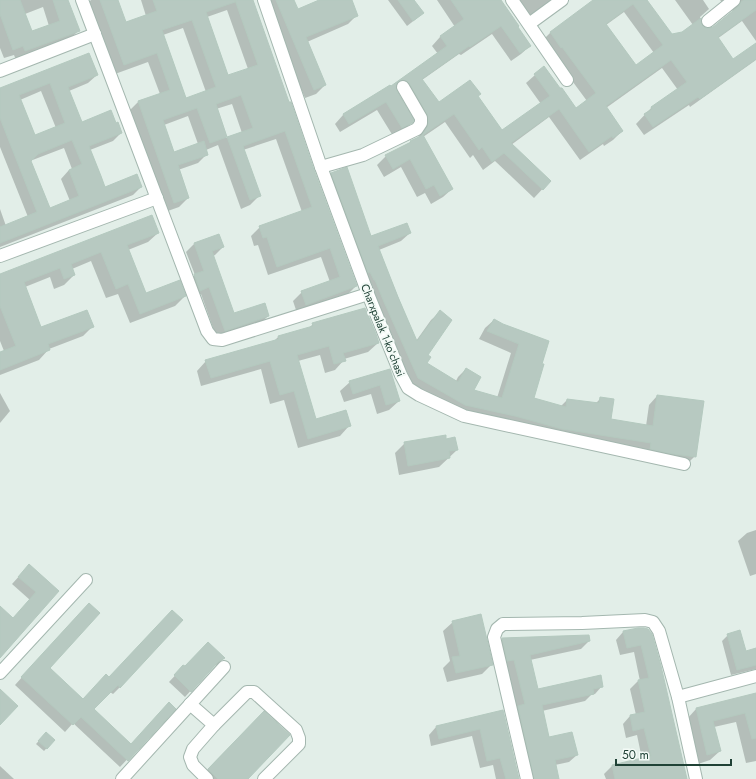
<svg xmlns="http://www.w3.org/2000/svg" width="756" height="779" viewBox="0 0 756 779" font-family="Jost,sans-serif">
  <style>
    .shadow { fill: #0003; fill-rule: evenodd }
    .building { fill: #b7c9c1; stroke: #b4c9bf; fill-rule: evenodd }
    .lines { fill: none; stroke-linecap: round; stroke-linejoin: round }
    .minor-casing { stroke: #a4b7af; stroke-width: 14 }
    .minor { stroke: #fff; stroke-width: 12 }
    .labels { text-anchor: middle; stroke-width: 4; stroke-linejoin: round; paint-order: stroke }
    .street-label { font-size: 11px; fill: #204236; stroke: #f3faf6 }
  </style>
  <rect width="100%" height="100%" fill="#e2eee8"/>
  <g class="shadow">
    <path d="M2,0H67L79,30L69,40L16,60L14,55L4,58L0,48V1ZM43,7L49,26L32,33L25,14Z"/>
    <path d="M91,0H117L125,23L146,16L141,0H251L356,286L347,295L297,313L293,301L302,292L330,282L321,257L268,275L258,245L254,246L251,236L260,227L302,212L276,139L243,150L259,196L250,205L241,209L218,145L206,150L207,154L198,163L178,170L188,198L179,207L165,212L129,111L138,102L160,94L148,62L115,74L89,2ZM227,10L248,69L228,77L207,17ZM183,28L206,92L186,99L163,35ZM232,104L242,133L226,138L216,109ZM188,116L198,144L174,153L164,125Z"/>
    <path d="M264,0H293L297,10L321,0H351L357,15L348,24L307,42L325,85L316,94L305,98Z"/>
    <path d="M388,0H413L422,13L416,19L407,26Z"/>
    <path d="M437,0H500L517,27L530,46L521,54L511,61L492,34L461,55L459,54L422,80L438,104L477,97L502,131L541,104L526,83L535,75L576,109L587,101L553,55L542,41L550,33L595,0H646L674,39L693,25L675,0H703L709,9L700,17V22L702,27L705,29L713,28L732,12L733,8L727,1L722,2L720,0H756V41L742,21L717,39L733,61L756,44V60L690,107L689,105L644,135L636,124L652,107L678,90L662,68L606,108L622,131L613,140L604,146L603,144L580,160L549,117L511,145L550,181L534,198L495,161L483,170L473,155L470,158L445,122L423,137L452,189L443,197L431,204L425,193L417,197L401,167L384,177L377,165L386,156L418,138L420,133L419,123L398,89L395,88L411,123L402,132L393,136L377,110L340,132L335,124L343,115L390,86L391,88L438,54L432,46L440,37L455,27ZM624,12L654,53L636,66L606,25Z"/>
    <path d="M517,0H556L548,3L529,16Z"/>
    <path d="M97,75L88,83L69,91L81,123L116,124L121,133L113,141L90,150L105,188L141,187L133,195L0,247V209L6,226L28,217L0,147V89ZM41,91L56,128L35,136L20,100ZM64,148L72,169L69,170L61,179L70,201L49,209L30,161Z"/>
    <path d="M332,173L370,237L410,233L401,241L379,250L416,341L431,320L440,312L427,355L425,364L456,381L458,377L466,369L472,391L497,398L511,353L479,339L485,328L494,320L503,325L548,341L533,398L560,407L567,400L595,404L601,398L610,420L646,426L649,405L657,396L695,456L686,465L456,413L410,387L323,182Z"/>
    <path d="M158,233L148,242L128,250L146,294L185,296L175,306L130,323L118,294L106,298L91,261L72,269L74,275L64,285L54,289L50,277L25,287L41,329L93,326L83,336L49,349L39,360L0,375V353L4,351L0,341V275Z"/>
    <path d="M194,244L223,247L215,255L213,256L233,315L268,316L260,324L217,339L201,294L192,298L186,283L195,275L186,252Z"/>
    <path d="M313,324L378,343L368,352L344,359V360L335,370L325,373L320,355L298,361L315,420L349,426L340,436L298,448L284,400L270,404L261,369L201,386L197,371L206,361L273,342L278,337L309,328Z"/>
    <path d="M390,370L399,401L389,410L377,414L371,394L344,402L340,391L350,382Z"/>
    <path d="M0,393L10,411L0,423Z"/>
    <path d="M446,440L457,450L439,467L399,475L395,453L405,443Z"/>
    <path d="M756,530V574L750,576L738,541L747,533Z"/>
    <path d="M22,573L58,591L0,656V608L13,619L30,600L12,584Z"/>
    <path d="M82,611L48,668L83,700L182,620L120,687L113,694L110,692L93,709L131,745L174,709L120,767L73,723L65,732L15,685Z"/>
    <path d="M453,622L492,664L482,674L447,682L443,668L450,661L443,631Z"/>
    <path d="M638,629L686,779H606L604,774L612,766L642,759L637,735L626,738L623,724L630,716L636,715L630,689L638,681H640L634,652L620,655L616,640L623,632Z"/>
    <path d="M728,635L745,652L756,649V669L731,675L722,641Z"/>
    <path d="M502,639L589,641L581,649L530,660L537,691L602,686L595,694L591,695L585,701L542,711L549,738L577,755L569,762L555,765L558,779H526L495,647Z"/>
    <path d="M224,658L218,664L212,667L185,697L169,682L183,667Z"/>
    <path d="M755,695L756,699V761L746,763L736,722L714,727L720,751L710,760L698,764L687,719L696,709Z"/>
    <path d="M502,711L518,779H496L493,765L480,768L472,736L431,746L429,735L436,727Z"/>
    <path d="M264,712L246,779H200L199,778Z"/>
    <path d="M46,733L54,740L44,751L36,744Z"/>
    <path d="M0,766L14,779H0Z"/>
  </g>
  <g class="building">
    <path d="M0,0H20L32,31L60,21L53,0H68L80,31L25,51L23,46L13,50L0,14Z"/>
    <path d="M100,0H118L126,22L157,11L153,0H235V2L206,12L228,75L258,65L235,0H253L289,102H291L314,170L357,286L306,305L301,291L340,277L330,248L277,267L267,237L263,238L259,226L312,207L285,131L243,146L261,196L250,200L227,137L210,143L197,108L163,120L174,152L204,141L208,155L178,165L189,198L174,203L138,101L170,90L157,53L124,65ZM192,20L216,87L186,98L162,30ZM241,95L253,128L227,137L216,104Z"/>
    <path d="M276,0H294L298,9L319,0H352L358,16L306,37L326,85L314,90Z"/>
    <path d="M398,0H414L424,13L413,21Z"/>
    <path d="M451,0H501L519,26L518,27L531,46L520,53L501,26L470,47L469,46L422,79L439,102L470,80L481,94L478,96L502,130L550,96L534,74L544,66L560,88H562L576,108L596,93L562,47L561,48L550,32L593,0H647L672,34L682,32L701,18V22L702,25L706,28H710L713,27L739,6L741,2L744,0H756V10L718,37L733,59L756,43V59L700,99L698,97L653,127L644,114L652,109L651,107L687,82L671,60L606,106L623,131L613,138L612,136L589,152L559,109L511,143L551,181L543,190L504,153L492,162L482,147L479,150L454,114L423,135L453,189L440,196L434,185L426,189L410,159L393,169L385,155L411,142L410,141L421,136L427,127L428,123L427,114L409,83L407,81L403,80L399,81L396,84V87L397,91L414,120L412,123L402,128L386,102L349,124L343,114L390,85L391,86L447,46L440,36L464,19ZM633,4L663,45L636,65L606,24Z"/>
    <path d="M89,53L98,75L68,87L82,122L111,110L116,123L118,122L122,133L89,146L101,176L105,187L137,174L142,187L0,243V227L37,212L0,118V88ZM50,83L65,123L35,135L19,95ZM72,140L82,164L69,170L79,196L50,208L31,161L38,154Z"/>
    <path d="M347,167L371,236L407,223L411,233L378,246L398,297L417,341L440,310L452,320L428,355L431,357L427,363L458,382L466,368L481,377L474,390L502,398L519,344L487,331L494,319L503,324L549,341L542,364H544L534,398L566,407L567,399L599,403L600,397L614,399L611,419L653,426L657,395L704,401L696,457L667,453L650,449L651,443L562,429L515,416L465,405L418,378L384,302L375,280H374L370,272L368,273L331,173Z"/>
    <path d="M152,215L159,233L127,245L146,293L180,280L186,296L140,314L128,284L116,289L101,252L71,264L75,275L64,279L60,268L24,282L41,327L87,310L94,327L48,344L50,350L0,370V352L16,346L0,306V274Z"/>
    <path d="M219,234L224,247L212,251L234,313L265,303L269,316L225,331L209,287L200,291L194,274L204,271L194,243Z"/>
    <path d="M365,308L376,334L379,343L343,353L346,361L334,364L329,346L297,355L316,419L346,410L351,426L308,439L294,391L280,395L270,361L211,378L205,360L279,339L278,336L313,326L312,323Z"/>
    <path d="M390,369L400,401L386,405L380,385L353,394L349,381Z"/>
    <path d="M446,435V439L455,437L458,450L449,451L450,458L408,466L404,442Z"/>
    <path d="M29,564L59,591L0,658V606L13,618L36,592L18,577Z"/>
    <path d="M89,603L100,613L50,668L83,699L106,674L109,677L172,610L183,620L120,688L118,685L94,709L131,744L169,702L176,709L128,761L81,717L73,725L21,677Z"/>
    <path d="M481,614L493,665L456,673L452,657L460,656L452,621Z"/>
    <path d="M638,628H644L648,629L652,634L661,666L687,779H615L612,765L651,756L644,728L633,731L630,715L645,712L638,680L649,678L641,645L627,648L623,631Z"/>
    <path d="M740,630L746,651L756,648V665L737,670L727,634Z"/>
    <path d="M589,635L590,641L530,655L538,689L601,675L603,687L593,689L594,694L542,705L549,737L572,732L578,755L555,760L559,779H534L518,706L525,704L514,660L507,661L502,638Z"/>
    <path d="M208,642L225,658L218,662L191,692L174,675L183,665L185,666Z"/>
    <path d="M0,689L18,706L0,725Z"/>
    <path d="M756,693V738L752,739L745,713L713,721L721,751L707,755L696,708Z"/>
    <path d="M503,710L519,779H506L500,758L487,761L480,729L439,739L436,726Z"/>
    <path d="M264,711L290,735L248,779H218L208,769Z"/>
    <path d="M46,732L55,740L47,749L38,741Z"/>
  </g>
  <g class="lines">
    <g class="minor-casing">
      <g id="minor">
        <path d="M82,0L207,331L213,339L222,340L368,294"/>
        <path d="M264,0L321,167L368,294L401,375L408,388L419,395L464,416L684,464"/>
        <path d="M512,0L567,80"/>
        <path d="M708,21L734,0"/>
        <path d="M529,24L562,0"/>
        <path d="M0,71L95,34"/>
        <path d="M321,167L363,155L417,129L421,123V118L403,87"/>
        <path d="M0,256L157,198"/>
        <path d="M0,673L86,580"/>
        <path d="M678,697L756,676"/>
        <path d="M190,704L214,725L247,692H254L296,730L299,738V744L264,779"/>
        <path d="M122,779L224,667"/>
        <path d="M207,779L193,765L190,757L193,749L214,725"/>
        <path d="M527,779L494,637L497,629L503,624L582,623L645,620L653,622L659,631L678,697L696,779"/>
      </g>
    </g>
    <use href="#minor" class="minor"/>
  </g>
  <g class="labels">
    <g class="street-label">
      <text transform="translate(383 330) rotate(68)" y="4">Charxpalak 1-koʻchasi</text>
    </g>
  </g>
  <path d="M616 759v6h115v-6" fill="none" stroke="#204236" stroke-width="2"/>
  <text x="622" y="759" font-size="12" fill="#204236" stroke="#f3faf6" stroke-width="3" paint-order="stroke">50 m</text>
</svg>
